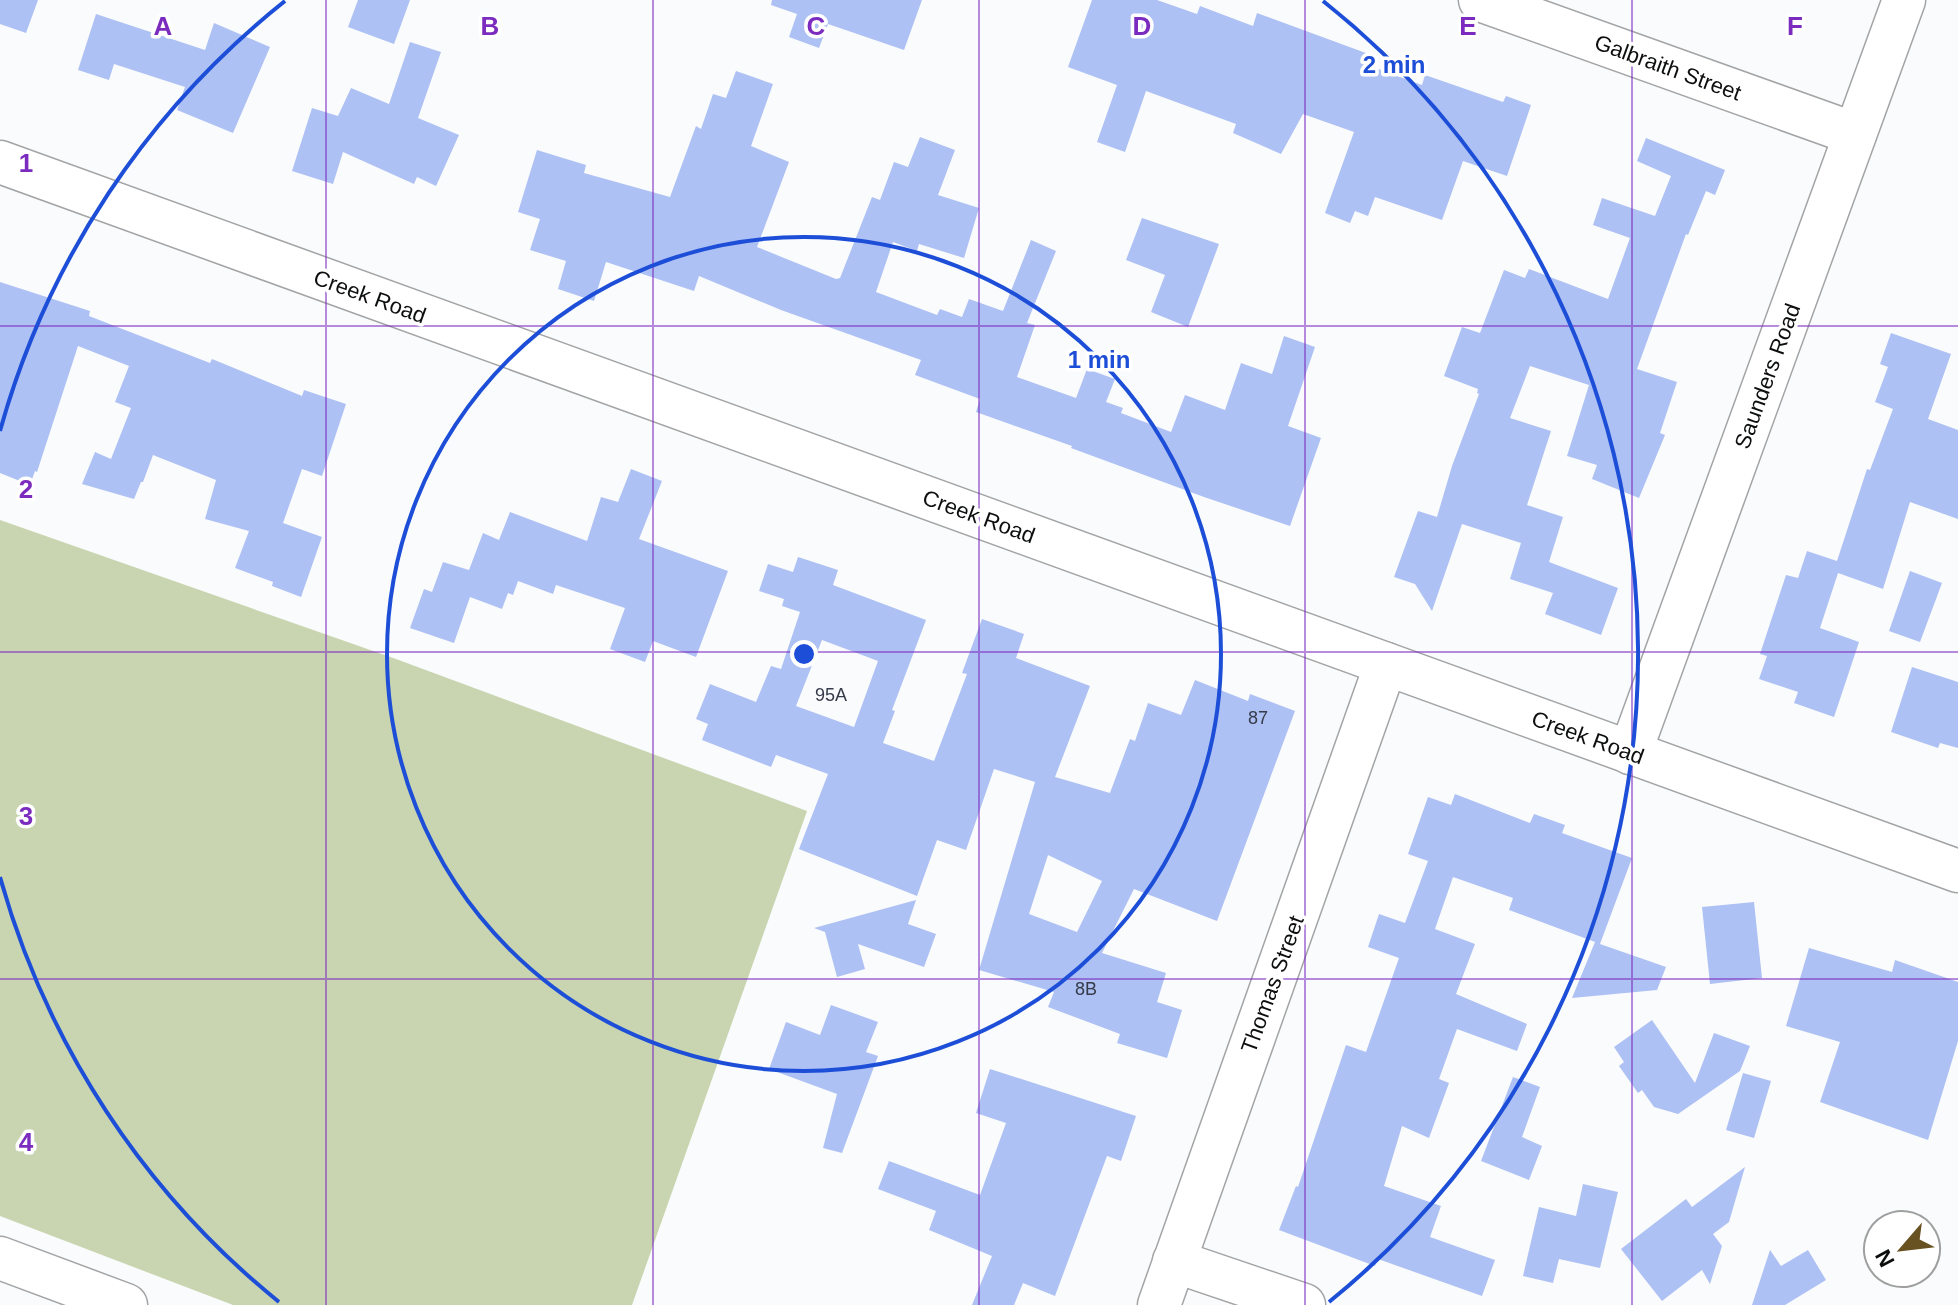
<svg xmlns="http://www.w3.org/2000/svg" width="1958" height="1305" viewBox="0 0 1958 1305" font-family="Arial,sans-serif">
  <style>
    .green { fill: #c8d5b0 }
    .building { fill: #aec1f4; fill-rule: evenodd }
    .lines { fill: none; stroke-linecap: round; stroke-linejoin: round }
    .minor-casing { stroke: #a3a4a5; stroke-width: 45 }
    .minor { stroke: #fff; stroke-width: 42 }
    .grid { fill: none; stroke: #7b2cbf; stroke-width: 2; stroke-opacity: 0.55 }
    .ring { fill: none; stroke: #1d4ed8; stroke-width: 4 }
    .labels { text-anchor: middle; stroke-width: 7; stroke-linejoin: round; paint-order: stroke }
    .number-label { font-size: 18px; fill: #353b48 }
    .street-label { font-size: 22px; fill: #0d0e0e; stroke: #fff }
    .grid-label { font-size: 26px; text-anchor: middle; font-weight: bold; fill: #7b2cbf; stroke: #fff; stroke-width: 7; stroke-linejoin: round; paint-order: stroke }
    .centre { fill: #1d4ed8; stroke: #fff; stroke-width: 4 }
    .ring-label { font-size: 24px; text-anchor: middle; font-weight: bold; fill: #1d4ed8; stroke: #fff; stroke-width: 7; stroke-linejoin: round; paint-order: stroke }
  </style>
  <rect width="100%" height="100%" fill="#fafbfc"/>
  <path class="green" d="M0,520L396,659L807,811L632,1305H233L0,1216Z"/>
  <g class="building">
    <path d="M0,0H38L26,33L0,24Z"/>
    <path d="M358,0H410L394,44L348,27Z"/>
    <path d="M772,0H922L904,50L828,24L819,48L789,37L797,14L771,5Z"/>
    <path d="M1092,0H1157L1197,14L1200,6L1253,26L1257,13L1374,56L1370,66L1422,85L1425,75L1503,102L1506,96L1531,105L1507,176L1463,161L1442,220L1375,197L1368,216L1355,211L1350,223L1325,213L1354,132L1303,114L1281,154L1233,133L1236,124L1146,91L1125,152L1097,142L1117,85L1068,67Z"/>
    <path d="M96,14L205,50L214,23L270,47L233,133L177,110L185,87L114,64L109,80L78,70Z"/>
    <path d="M410,42L441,52L418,118L459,135L436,186L417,177L414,184L343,152L333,184L292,171L312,108L338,116L351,88L389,104Z"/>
    <path d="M736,71L773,84L751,146L789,162L757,247L836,279L840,278L872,197L880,200L894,162L908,167L920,137L955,150L938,195L979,208L964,258L919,244L917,251L893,242L876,292L937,315L940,309L962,317L969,299L1003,311L1031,240L1056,251L1027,323L1035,325L1017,377L1076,398L1087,369L1115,379L1106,402L1123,408L1121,413L1171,432L1185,395L1225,410L1241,363L1272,374L1284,336L1315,347L1288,426L1321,438L1290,526L1204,497L1071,448L1072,446L976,412L980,399L915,375L921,360L781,310L699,276L694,291L606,262L594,301L558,289L566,261L530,250L540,219L518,212L537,150L586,165L584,173L670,197L696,126L701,129L713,94L726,98Z"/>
    <path d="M1646,138L1725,170L1715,195L1706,191L1688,235L1686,234L1637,369L1677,382L1660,433L1665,435L1639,498L1592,479L1597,465L1567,456L1589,385L1530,366L1510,418L1551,431L1527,505L1563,517L1549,562L1618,588L1601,635L1545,614L1553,593L1510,579L1521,543L1462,524L1432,611L1415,584L1394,577L1418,511L1437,517L1452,466L1479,394L1477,393L1478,389L1444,376L1462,327L1480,333L1504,270L1525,278L1529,269L1608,299L1630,238L1593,225L1602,198L1655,216L1671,176L1637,161Z"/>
    <path d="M1142,218L1219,244L1188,327L1151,312L1165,275L1126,260Z"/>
    <path d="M0,282L90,311L89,316L210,363L212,359L302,396L304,390L346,404L322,476L302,469L283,523L322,537L301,597L272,586L273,582L235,568L249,531L205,519L216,480L153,455L143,482H141L134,499L82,484L95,452L111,459L131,408L115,402L129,366L78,346L37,472L35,471L30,485L0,473Z"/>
    <path d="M1891,333L1951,354L1928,419L1958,430V519L1910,502L1883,589L1838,573L1820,628L1859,642L1834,717L1794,703L1798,692L1759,679L1767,656L1760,654L1786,575L1798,578L1807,551L1837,561L1867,469L1870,470L1893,409L1875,402L1888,367L1880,364Z"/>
    <path d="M631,469L662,481L639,539L728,571L696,657L653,641L645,662L610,649L625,608L556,585L553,594L518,581L513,595L508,593L502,609L470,597L454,643L410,628L424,589L432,592L443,562L469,570L483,533L499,540L510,512L587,541L601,497L618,502Z"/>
    <path d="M798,557L838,570L833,585L926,620L892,710L895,711L883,743L934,761L967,674L962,673L982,619L1024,634L1016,658L1090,686L1055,777L1110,793L1130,739L1135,741L1148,703L1181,715L1195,680L1248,701L1250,694L1295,711L1217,921L1134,889L1102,953L1166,973L1157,1002L1182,1010L1167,1058L1117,1043L1120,1034L1048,1007L1054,992L979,970L1035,782L994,769L966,850L937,840L917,896L799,849L828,774L776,755L771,767L702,740L708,724L696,719L710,684L756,702L771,666L781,669L800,612L782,606L784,599L759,591L768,564L793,572ZM822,640L878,661L854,727L796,706ZM1048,855L1102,881L1077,932L1029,914Z"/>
    <path d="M1910,571L1942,583L1920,642L1889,631Z"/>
    <path d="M1912,667L1958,682V748L1940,743L1938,748L1891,732Z"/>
    <path d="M1455,794L1530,823L1534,814L1565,825L1562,833L1632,858L1600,944L1666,967L1657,990L1572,998L1595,942L1509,910L1513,898L1453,877L1435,929L1475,944L1456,994L1527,1024L1517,1051L1457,1029L1439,1079L1449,1083L1429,1138L1402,1126L1384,1186L1441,1206L1430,1237L1495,1260L1482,1296L1378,1259L1375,1266L1279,1230L1296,1186L1298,1187L1346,1045L1366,1052L1399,958L1368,947L1379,914L1405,923L1428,861L1408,854L1428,797L1451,805Z"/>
    <path d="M916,900L908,924L936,934L924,967L858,944L865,969L837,977L825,932L814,928Z"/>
    <path d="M1754,902L1762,978L1710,984L1702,907Z"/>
    <path d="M1809,948L1892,972L1895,960L1958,982V1041L1928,1140L1820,1102L1840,1042L1786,1026Z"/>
    <path d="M831,1005L878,1022L866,1052L878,1056L842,1153L823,1148L837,1094L769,1069L786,1022L820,1035Z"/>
    <path d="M1652,1020L1695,1083L1714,1033L1750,1046L1740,1071L1678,1114L1654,1107L1642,1090L1638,1093L1619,1066L1624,1062L1614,1047Z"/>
    <path d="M990,1069L1136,1116L1121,1161L1107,1156L1055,1296L1023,1283L1014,1305H972L992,1256L929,1230L936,1211L878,1189L889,1161L980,1195L1006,1123L976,1113Z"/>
    <path d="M1743,1073L1771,1081L1754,1138L1726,1130Z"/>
    <path d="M1513,1077L1540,1087L1522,1137L1542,1146L1529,1180L1481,1161Z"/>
    <path d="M1745,1167L1729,1222L1713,1234L1722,1246L1710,1284L1702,1270L1662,1301L1621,1249L1686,1199L1692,1207Z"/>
    <path d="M1583,1184L1618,1192L1600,1268L1559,1259L1553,1283L1523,1276L1539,1207L1576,1216Z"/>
    <path d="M1770,1250L1781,1266L1808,1250L1826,1280L1785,1305H1752Z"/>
  </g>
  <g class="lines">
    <g class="minor-casing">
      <g id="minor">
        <path d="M1480,0L1855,134"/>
        <path d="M0,162L1958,871"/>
        <path d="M1630,753L1904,0"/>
        <path d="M0,1258L126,1305"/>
        <path d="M1174,1261L1304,1305"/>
        <path d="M1159,1305L1386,664"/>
      </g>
    </g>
    <use href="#minor" class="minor"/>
  </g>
  <path class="grid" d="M326,0V1305M653,0V1305M979,0V1305M1305,0V1305M1632,0V1305M0,326H1958M0,652H1958M0,979H1958"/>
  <g class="ring">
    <circle cx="804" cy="654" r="417"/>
    <path d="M279 1302A834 834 0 0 1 0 877M0 431A834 834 0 0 1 285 1M1323 1A834 834 0 0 1 1329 1302"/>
  </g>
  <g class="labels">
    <g class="number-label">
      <text x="831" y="701">95A</text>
      <text x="1258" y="724">87</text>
      <text x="1086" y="995">8B</text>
    </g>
    <g class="street-label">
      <text transform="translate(1668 67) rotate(20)" y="8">Galbraith Street</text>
      <text transform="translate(370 296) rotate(20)" y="8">Creek Road</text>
      <text transform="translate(1767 376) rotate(-70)" y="8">Saunders Road</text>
      <text transform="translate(979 516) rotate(20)" y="8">Creek Road</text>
      <text transform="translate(1588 737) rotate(20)" y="8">Creek Road</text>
      <text transform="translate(1272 984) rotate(-70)" y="8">Thomas Street</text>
    </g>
  </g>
  <g class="grid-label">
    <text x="163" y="35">A</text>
    <text x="490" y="35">B</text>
    <text x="816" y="35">C</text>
    <text x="1142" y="35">D</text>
    <text x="1468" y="35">E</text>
    <text x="1795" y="35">F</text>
    <text x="26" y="172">1</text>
    <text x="26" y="498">2</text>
    <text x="26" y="825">3</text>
    <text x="26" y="1151">4</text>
  </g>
  <circle cx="804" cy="654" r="12" class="centre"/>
  <g class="ring-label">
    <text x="1394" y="73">2 min</text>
    <text x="1099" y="368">1 min</text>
  </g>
  <g transform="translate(1902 1249) rotate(242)"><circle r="38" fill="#ffffff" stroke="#9e9f9f" stroke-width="2"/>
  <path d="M0-6L14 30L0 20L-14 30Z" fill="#685221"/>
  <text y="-12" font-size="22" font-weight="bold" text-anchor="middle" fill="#0d0e0e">N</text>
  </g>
</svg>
